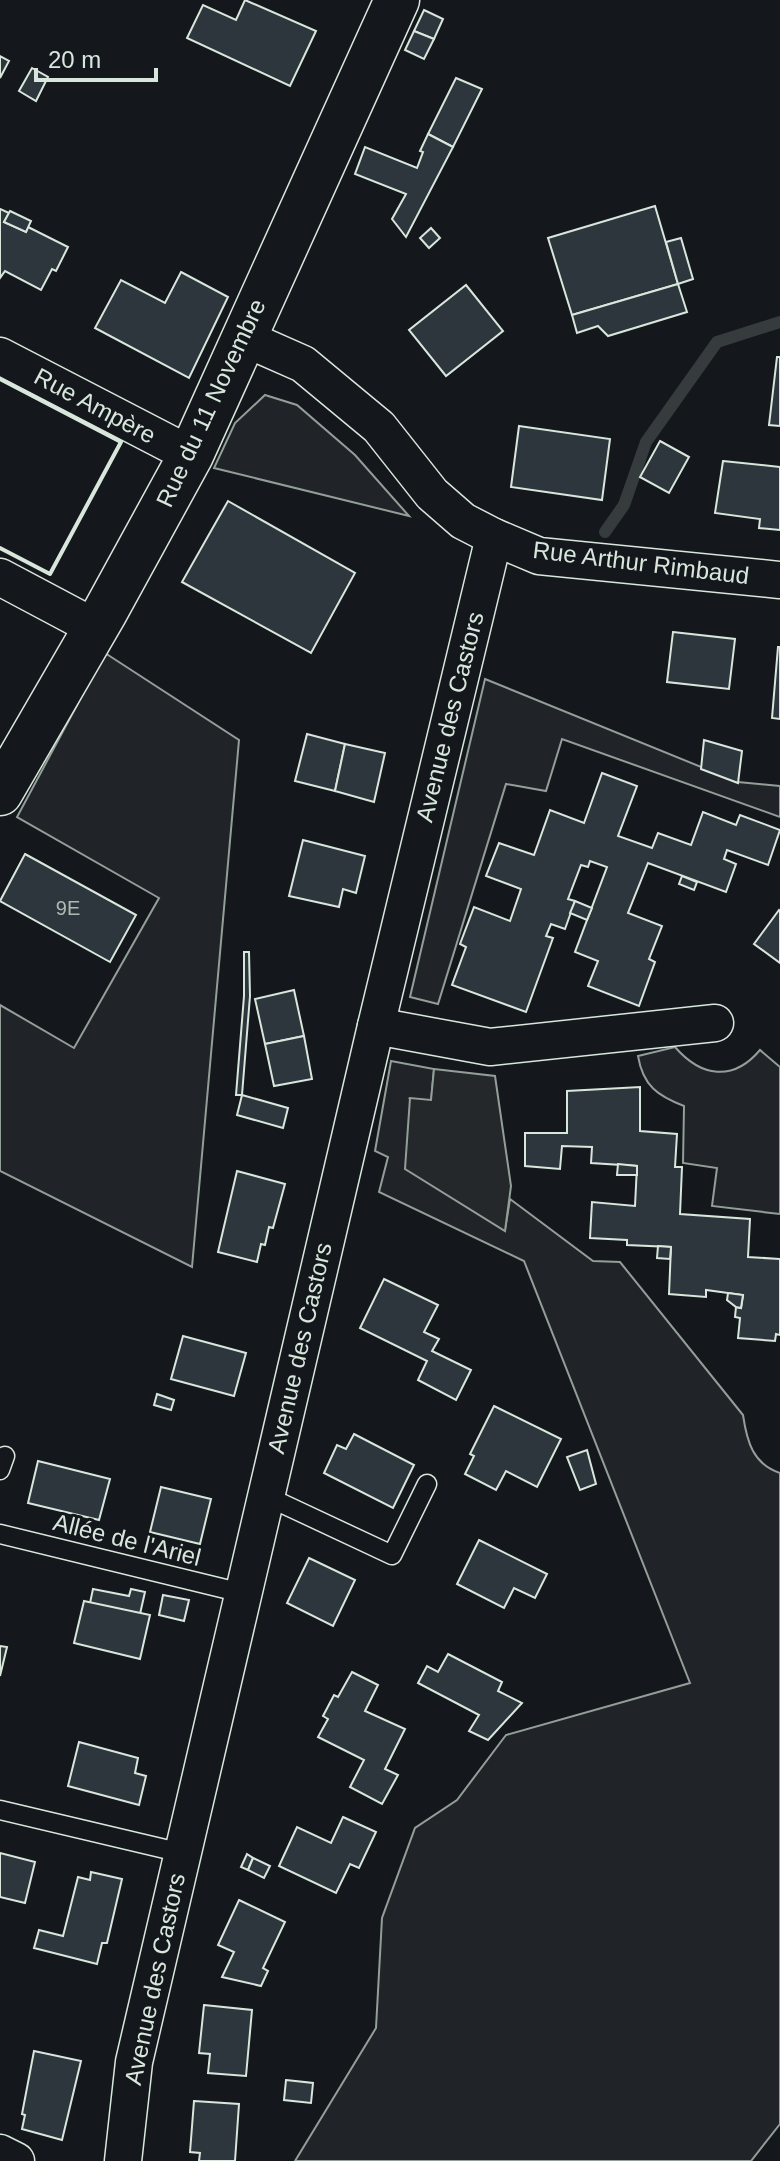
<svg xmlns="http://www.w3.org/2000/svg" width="780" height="2161" viewBox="0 0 780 2161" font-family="Arial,sans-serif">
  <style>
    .green { fill: #202428; stroke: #939e99; stroke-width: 2 }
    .parking { fill: #24282b; stroke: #939e99; stroke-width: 2 }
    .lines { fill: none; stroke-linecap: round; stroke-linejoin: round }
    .stream { stroke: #363b3e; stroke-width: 12 }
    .building { fill: #2c363c; stroke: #d8e6dc; stroke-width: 2 }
    .lane-casing { stroke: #d8e6dc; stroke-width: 21 }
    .street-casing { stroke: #d8e6dc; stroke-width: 39 }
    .secondary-casing { stroke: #d8e6dc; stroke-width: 47 }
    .lane { stroke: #14181c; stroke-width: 18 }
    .street { stroke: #14181c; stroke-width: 36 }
    .secondary { stroke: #14181c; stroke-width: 44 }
    .wall { stroke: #d8e6dc; stroke-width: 4 }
    .labels { text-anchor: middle; stroke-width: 6; stroke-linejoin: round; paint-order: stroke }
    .number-label { font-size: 20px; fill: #adbab4 }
    .street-label { font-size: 24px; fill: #d8e6dc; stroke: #14181c }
  </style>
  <rect width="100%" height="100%" fill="#14181c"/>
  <g class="green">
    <path d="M265,395L297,405L355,455L409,516L214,468L235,423Z"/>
    <path d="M105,653L239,740L192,1267L0,1171V1005L74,1048L159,898L17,817Z"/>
    <path d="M485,679L738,782L780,786V817L562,739L546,791L506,784L438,1004L410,997Z"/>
    <path d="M675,1047C701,1077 733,1082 760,1050L780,1067V1214L712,1206L717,1168L683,1163L684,1106C658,1096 643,1086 638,1056Z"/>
    <path d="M391,1061L434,1069L431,1101L410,1099L505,1230L510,1199L593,1261L620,1262L743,1415C747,1442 753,1464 780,1473V2124L751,2161H295L376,2028L382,1918L415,1828L457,1800L506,1735L690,1683L524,1261L379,1192L388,1157L375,1151Z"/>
  </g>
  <path class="parking" d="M434,1069L495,1076L511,1186L505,1231L405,1169L410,1098L431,1100Z"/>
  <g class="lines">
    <path class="stream" d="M605,532L624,505L646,442L717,342L780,322"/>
  </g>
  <g class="building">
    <path d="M245,0L316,31L290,86L187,38L203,5L236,20Z"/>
    <path d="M424,10L443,19L434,39L414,31Z"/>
    <path d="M414,31L434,39L424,59L405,50Z"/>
    <path d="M0,56L9,61L0,78Z"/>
    <path d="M32,68L48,77L36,101L19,91Z"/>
    <path d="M456,78L482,89L453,147L428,134Z"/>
    <path d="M428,134L453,147L406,237L392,219L406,194L355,174L365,147L417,168L423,152L420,151Z"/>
    <path d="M655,206L678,284L572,315L548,238Z"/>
    <path d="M0,209L9,213L4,222L26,232L28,227L68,247L56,271L52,269L41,290L5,271L0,278Z"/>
    <path d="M10,211L31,221L26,232L4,222Z"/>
    <path d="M431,228L440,238L429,248L420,238Z"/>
    <path d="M681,238L693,279L678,284L666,242Z"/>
    <path d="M181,272L228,297L189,378L95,328L121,280L165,303Z"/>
    <path d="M678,284L687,312L608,336L598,326L577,333L572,315Z"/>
    <path d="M466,285L503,331L446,376L409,330Z"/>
    <path d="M777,357H780V426L769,425Z"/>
    <path d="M519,426L610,439L602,500L511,487Z"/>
    <path d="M660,441L689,457L669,493L640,477Z"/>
    <path d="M723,461L780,467V530L759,528L760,519L715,513Z"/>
    <path d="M228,501L355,573L311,653L182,582Z"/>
    <path d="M673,632L735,639L729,689L667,682Z"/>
    <path d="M778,647H780V719L772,718Z"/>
    <path d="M307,734L345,744L335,791L295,781Z"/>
    <path d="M704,740L742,751L738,783L701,769Z"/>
    <path d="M345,744L385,753L374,802L335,791Z"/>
    <path d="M602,773L637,786L618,836L652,848L658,833L691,845L703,812L736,825L740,815L780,830L768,865L727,850L724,859L736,864L726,892L648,863L628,913L662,926L649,959L655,962L639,1006L588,986L598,961L575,952L607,867L590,861L588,867L581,865L568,899L575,901L565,929L551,924L546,936L553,938L526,1012L452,985L466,947L460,944L474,907L510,921L521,889L486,876L499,843L534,855L550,810L584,823Z"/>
    <path d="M303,840L365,856L356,893L343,889L339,907L289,896Z"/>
    <path d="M25,854L136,915L110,962L0,901Z"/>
    <path d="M682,876L697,882L694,890L679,884Z"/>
    <path d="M575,901L592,908L587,920L570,913Z"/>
    <path d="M779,910L780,911V963L754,944Z"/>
    <path d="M244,952H249L250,996L242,1095H236L244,996Z"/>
    <path d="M294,990L304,1036L265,1044L255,999Z"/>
    <path d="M304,1036L312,1079L274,1086L265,1044Z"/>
    <path d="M640,1087V1131L677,1134L675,1167H682L680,1214L750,1219L748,1257L780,1259V1335L776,1334L775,1341L738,1338L740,1318L735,1317L736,1307L741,1308L743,1295L706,1290V1297L669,1294L671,1247L627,1245V1240L590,1238L592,1202L635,1206L637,1166L591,1163L592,1147L562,1146L560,1169L525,1166V1133H567V1091Z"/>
    <path d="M242,1095L288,1108L283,1128L237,1115Z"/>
    <path d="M618,1164L637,1166V1175H617Z"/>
    <path d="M237,1171L285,1184L273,1228L269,1227L265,1245L261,1244L257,1262L218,1252Z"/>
    <path d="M658,1246L671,1247L670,1259L657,1258Z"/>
    <path d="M384,1279L438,1305L424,1332L439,1339L432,1351L471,1370L456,1400L418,1380L427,1361L360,1328Z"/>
    <path d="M728,1293L743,1295L741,1308L736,1307L727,1300Z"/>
    <path d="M183,1336L246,1353L234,1396L171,1379Z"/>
    <path d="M157,1394L174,1400L171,1410L154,1405Z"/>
    <path d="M494,1406L561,1439L537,1487L506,1471L496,1490L465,1474L474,1456L470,1454Z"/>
    <path d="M354,1434L414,1465L393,1508L324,1473L337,1445L346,1449Z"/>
    <path d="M587,1450L596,1484L580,1490L567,1457Z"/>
    <path d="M38,1461L110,1479L99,1520L28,1503Z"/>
    <path d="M161,1487L211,1499L200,1544L150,1532Z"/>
    <path d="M479,1540L547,1574L535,1598L514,1588L504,1608L457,1584Z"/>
    <path d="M309,1558L355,1580L333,1626L287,1603Z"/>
    <path d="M93,1589L129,1596L131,1589L145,1592L140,1614L90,1603Z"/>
    <path d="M163,1595L189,1600L184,1621L159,1615Z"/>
    <path d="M84,1601L150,1615L140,1659L74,1643Z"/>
    <path d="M0,1646L7,1647L0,1676Z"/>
    <path d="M448,1654L502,1682L498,1691L522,1703L488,1740L469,1731L479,1715L418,1683L427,1666L438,1672Z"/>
    <path d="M352,1672L378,1685L365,1711L405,1729L385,1769L398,1775L382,1804L350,1787L364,1760L318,1737L328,1719L323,1716L334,1695L338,1697Z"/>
    <path d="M79,1742L138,1758L135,1773L146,1776L139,1805L68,1786Z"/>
    <path d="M343,1817L376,1832L359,1868L350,1864L336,1893L279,1866L297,1827L331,1843Z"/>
    <path d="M0,1853L35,1862L25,1903L0,1897Z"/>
    <path d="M247,1854L253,1858L248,1870L241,1867Z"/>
    <path d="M253,1858L270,1866L264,1878L248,1870Z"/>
    <path d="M91,1872L122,1879L107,1943H102L97,1964L34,1948L39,1930L63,1936L78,1877L90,1880Z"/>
    <path d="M239,1900L285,1922L263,1968L268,1971L261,1986L222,1977L234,1952L218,1945Z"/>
    <path d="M204,2005L252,2010L246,2076L208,2073L210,2054L199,2053Z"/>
    <path d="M34,2051L81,2061L62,2140L22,2129L25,2115L22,2114Z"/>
    <path d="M286,2080L313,2083L311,2103L284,2100Z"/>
    <path d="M194,2101L239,2104L235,2161H199L200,2153L190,2152Z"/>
  </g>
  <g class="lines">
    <g class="lane-casing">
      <g id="lane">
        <path d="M0,1470L5,1456"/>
        <path d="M266,1496L392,1555L427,1484"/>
        <path d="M0,1534L242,1593"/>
        <path d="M0,1810L182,1853"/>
      </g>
    </g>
    <g class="street-casing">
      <g id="street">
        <path d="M244,338L303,364L379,427L432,494L463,521L494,537L539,556L780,580"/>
        <path d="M0,356L191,455"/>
        <path d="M0,577L96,628"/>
        <path d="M376,1026L490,1047L715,1023"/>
        <path d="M0,2153L16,2161"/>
        <path d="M123,2161L134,2062L376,1026L494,537"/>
      </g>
    </g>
    <g class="secondary-casing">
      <path id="secondary" d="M0,793L105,612L191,455L397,0"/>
    </g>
    <use href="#lane" class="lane"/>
    <use href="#street" class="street"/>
    <use href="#secondary" class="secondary"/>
    <path class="wall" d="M0,379L121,442L50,574L0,548"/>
  </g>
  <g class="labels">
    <g class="number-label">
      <text x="68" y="915">9E</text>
    </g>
    <g class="street-label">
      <text transform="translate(211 403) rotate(-65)" y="8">Rue du 11 Novembre</text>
      <text transform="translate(95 406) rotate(28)" y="8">Rue Ampère</text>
      <text transform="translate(641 563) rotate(7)" y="8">Rue Arthur Rimbaud</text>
      <text transform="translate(450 717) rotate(-76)" y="8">Avenue des Castors</text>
      <text transform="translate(300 1348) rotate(-77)" y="8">Avenue des Castors</text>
      <text transform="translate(127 1540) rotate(14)" y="8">Allée de l'Ariel</text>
      <text transform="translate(155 1979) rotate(-78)" y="8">Avenue des Castors</text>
    </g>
  </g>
  <path d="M36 68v12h120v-12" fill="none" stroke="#d8e6dc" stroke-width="4"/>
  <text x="48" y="68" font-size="24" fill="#d8e6dc" stroke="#14181c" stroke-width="6" paint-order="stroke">20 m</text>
</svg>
